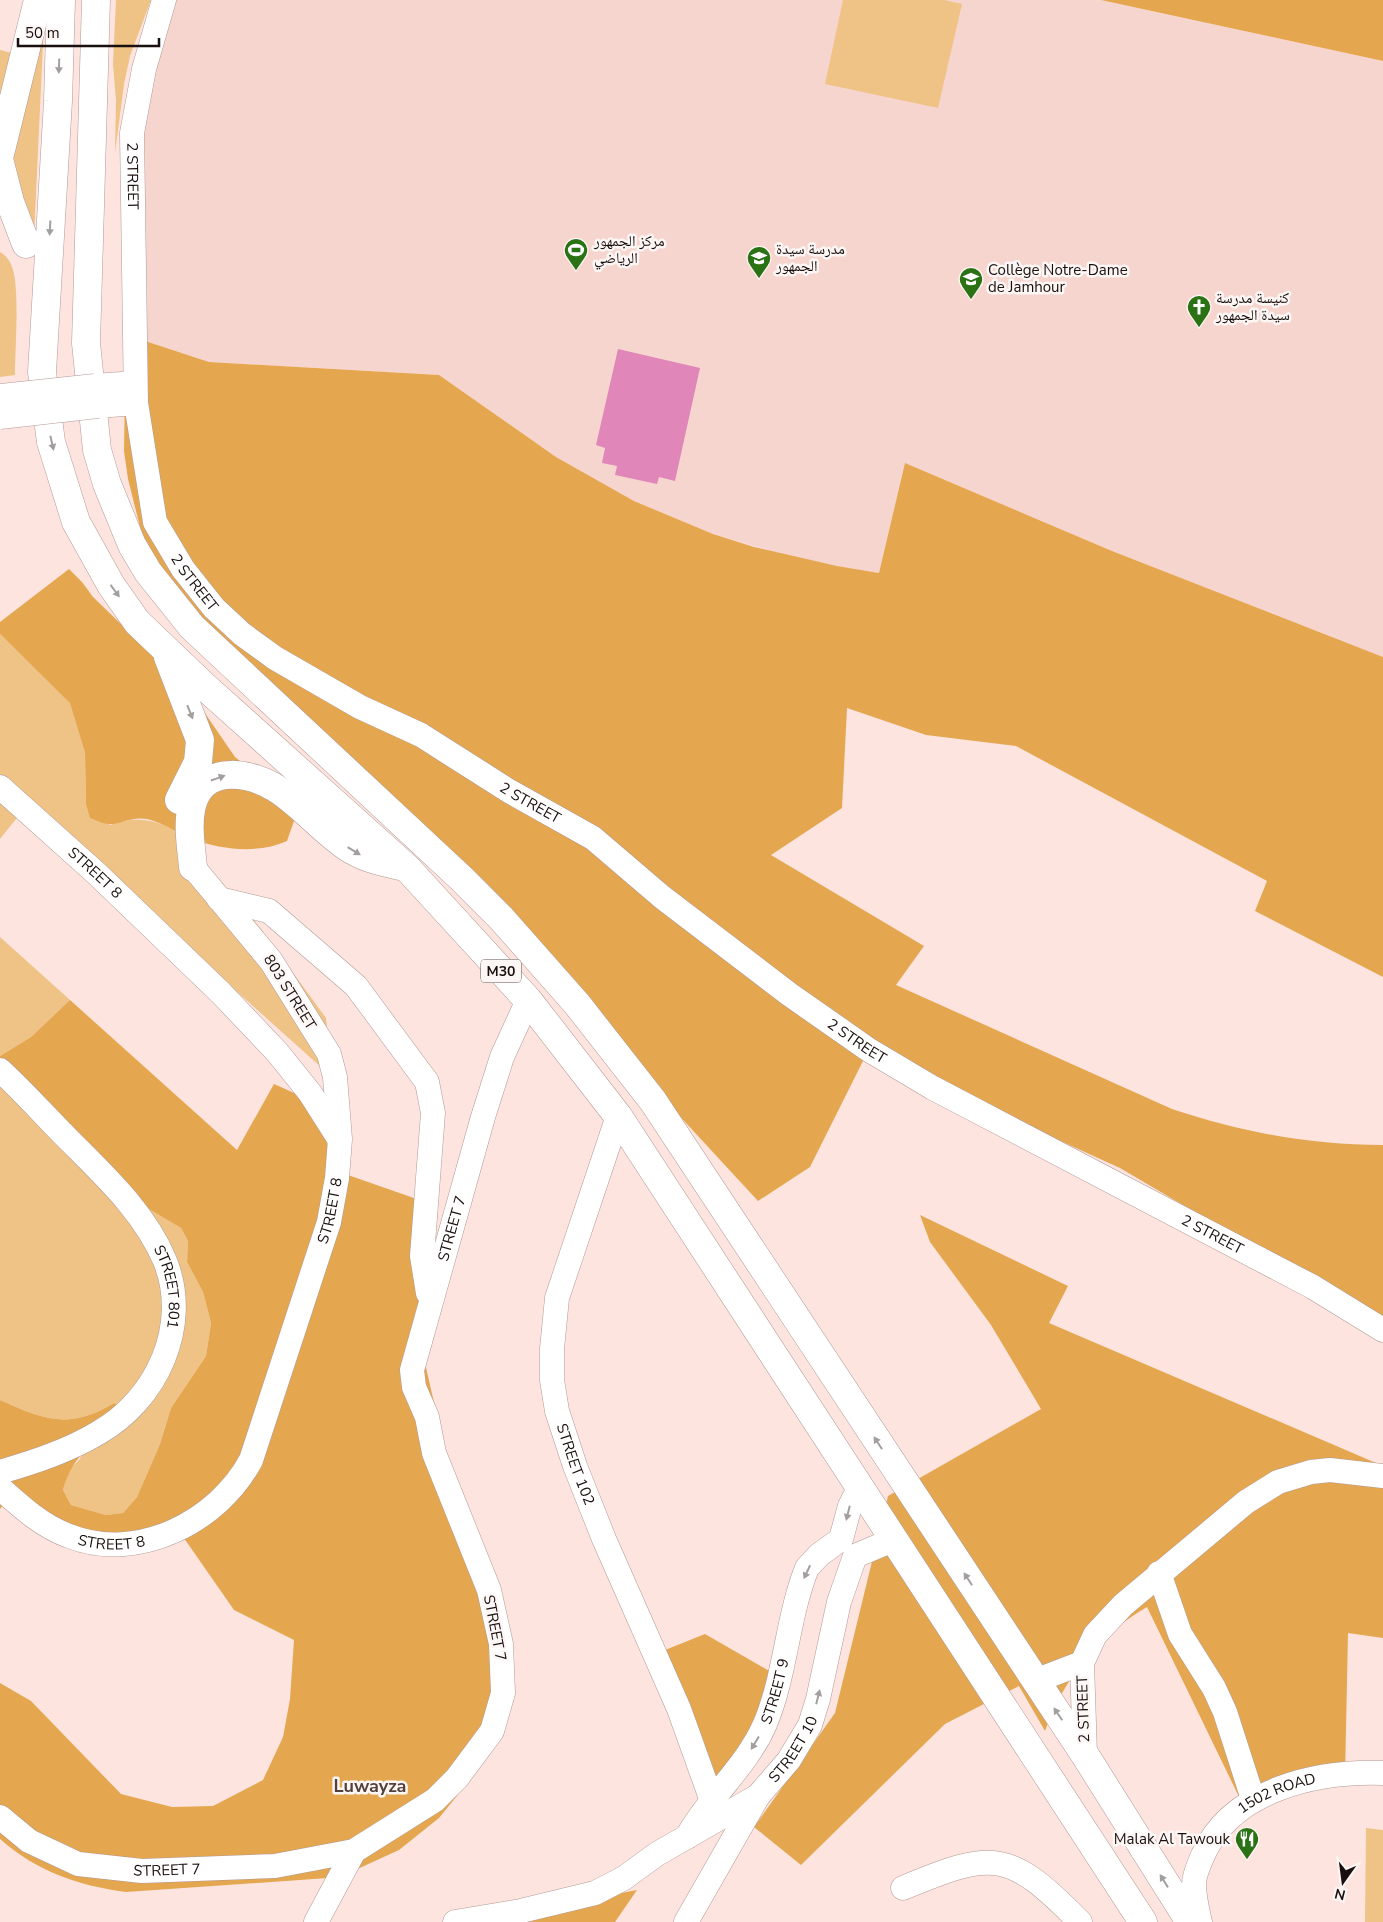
<svg xmlns="http://www.w3.org/2000/svg" width="1383" height="1922" viewBox="0 0 1383 1922" font-family="'Nunito Sans','Noto Naskh Arabic',sans-serif">
  <style>
    .built { fill: #f7d5cf }
    .green { fill: #efc286 }
    .forest { fill: #e4a750 }
    .water { fill: #e086b8 }
    .lines { fill: none; stroke-linecap: round; stroke-linejoin: round }
    .minor-casing { stroke: #b19995; stroke-width: 25 }
    .highway-casing { stroke: #b19995; stroke-width: 29 }
    .minor { stroke: #fff; stroke-width: 24 }
    .highway { stroke: #fff; stroke-width: 28 }
    .minor-bridge-casing { stroke: #b19995; stroke-width: 25; stroke-linecap: butt }
    .minor-bridge { stroke: #fff; stroke-width: 24 }
    .oneway { fill: #a39f9f }
    .labels { text-anchor: middle; stroke-width: 5; stroke-linejoin: round; paint-order: stroke }
    .shield { fill: #fcf6f5; stroke: #5c5453; stroke-width: 1 }
    .shield-label { font-size: 14px; font-weight: bold; fill: #180f0e }
    .street-label { font-size: 15px; fill: #180f0e; stroke: #fcf6f5 }
    .poi-label { font-size: 15px; fill: #180f0e; stroke: #fcf6f5; text-anchor: start }
    .quarter-label { font-size: 18px; font-weight: bold; fill: #533f3b; stroke: #fcf6f5 }
  </style>
  <rect width="100%" height="100%" fill="#fee4df"/>
  <path class="built" d="M174,0H1101L1383,61V657L1112,551L905,463L879,573L837,566L795,558L713,534L634,501L556,457L439,375L209,362L136,338L135,150Z"/>
  <g class="green">
    <path d="M45,0L34,237L11,174L12,139Z"/>
    <path d="M116,0H151L130,56L124,84L115,153L116,100L113,64Z"/>
    <path d="M843,0H944L962,4L938,108L825,84Z"/>
    <path d="M0,50L16,54L0,104Z"/>
    <path d="M0,252C6,255 10,261 12,267C20,285 15,352 15,375L0,377Z"/>
    <path d="M0,634L70,702L85,753L86,804L110,825C135,816 155,819 178,832L261,929L326,1018L332,1077L28,804L0,839Z"/>
    <path d="M0,937L70,1000L31,1037L0,1056Z"/>
    <path d="M0,1058L1,1072L147,1208L181,1228L188,1241L187,1262L203,1292L211,1323L206,1356L171,1408L160,1444L137,1497L123,1513L106,1515L71,1505L63,1490L68,1471L79,1460L114,1403C70,1430 44,1420 0,1400Z"/>
    <path d="M1366,1828L1383,1830V1922H1365Z"/>
  </g>
  <g class="forest">
    <path d="M1101,0H1383V61Z"/>
    <path d="M136,338L209,362L439,375L556,457L634,501L713,534L754,547L837,566L879,573L905,463L1112,551L1383,657V977L1255,911L1267,881L1016,746L926,735L847,708L842,808L771,855L924,946L896,985L1172,1109C1241,1132 1310,1145 1383,1145V1323L1120,1168L867,1053L810,1167L758,1201L493,914L180,610L142,535L128,479L124,451L125,394Z"/>
    <path d="M69,569L82,582L93,597L151,653L202,709L235,757L292,803L294,821L287,841C258,854 222,850 193,839C177,833 164,823 147,819C131,816 119,825 109,824C103,824 96,820 90,818L86,804L85,753L70,703L0,634V622Z"/>
    <path d="M70,1000L237,1150L274,1084L330,1109L348,1175L431,1204L425,1363L502,1700L469,1781L439,1818L399,1850L353,1871L328,1878L126,1892C79,1886 36,1871 0,1839V1683L31,1701L121,1794L172,1807L213,1806L263,1780L283,1737L290,1699L294,1640L234,1610L179,1531L121,1546L4,1504L0,1509V1400C44,1420 70,1430 114,1403L128,1415C100,1436 72,1454 63,1490L71,1505L106,1515L123,1513L137,1497L160,1444L171,1408L206,1356L211,1323L203,1292L187,1262L188,1241L181,1228L147,1208L1,1072L0,1056L31,1037Z"/>
    <path d="M920,1215L1068,1286L1049,1323L1383,1466V1638L1348,1633L1345,1777L1242,1803L1147,1607C1098,1635 1064,1678 1045,1731L1019,1686L945,1724L801,1865L754,1827L835,1713L888,1496L1041,1409L991,1325L930,1242Z"/>
    <path d="M705,1634L778,1676L755,1728L709,1794L660,1652Z"/>
    <path d="M637,1890L615,1922H466Z"/>
  </g>
  <path class="water" d="M618,349L700,368L675,481L659,477L657,484L615,475L617,466L602,463L605,448L596,445Z"/>
  <g class="lines">
    <g class="minor-casing">
      <g id="minor">
        <path id="s1" d="M164,0L144,69L132,133L136,403L155,522L183,569L214,608L242,634L275,658L360,707L421,735L509,791L593,838L662,897L789,994L869,1050L933,1088L1313,1287L1383,1330"/>
        <path d="M95,386L135,383"/>
        <path d="M98,406L136,403"/>
        <path id="s2" d="M0,787L96,873L221,993L277,1052L310,1093L338,1137"/>
        <path d="M219,899L269,911L356,986L427,1082L433,1113L422,1256L428,1293"/>
        <path id="s3" d="M0,1070C24,1092 46,1117 69,1140C105,1176 145,1213 165,1261C191,1325 157,1400 98,1433C68,1451 34,1462 0,1472"/>
        <path id="s4" d="M618,1116L557,1298L552,1349V1380L557,1411L575,1466L604,1539L679,1709L712,1801"/>
        <path id="s5" d="M0,1488C21,1507 42,1526 69,1536C137,1563 218,1522 251,1460L329,1222L337,1178L340,1139L335,1077L329,1054L271,961L193,867"/>
        <path d="M1159,1573L1180,1634L1214,1688L1225,1712L1253,1799"/>
        <path d="M1035,1681L1082,1663"/>
        <path d="M1085,1755L1082,1663L1095,1635L1123,1605L1246,1502L1278,1482L1311,1472L1330,1470L1383,1476"/>
        <path id="s6" d="M0,1817L29,1841L78,1864L142,1871L275,1866L354,1851L435,1800L457,1778L492,1731L503,1693L501,1644L489,1590L434,1453L427,1417L414,1387L412,1370L483,1117L502,1057L528,1000"/>
        <path id="s7" d="M687,1837C709,1797 747,1766 765,1724C786,1674 787,1618 807,1568L819,1555L841,1539L850,1506L859,1488"/>
        <path d="M903,1888C994,1850 1009,1850 1080,1922"/>
        <path d="M316,1922L354,1851"/>
        <path d="M455,1922L521,1911L595,1893L624,1878L657,1854L758,1796"/>
        <path id="s8" d="M686,1922L758,1796L789,1760L810,1725L818,1699L839,1602L855,1556L893,1540"/>
        <path id="s9" d="M1200,1922C1197,1909 1194,1897 1194,1884C1194,1875 1199,1864 1203,1855C1232,1789 1317,1771 1383,1773"/>
      </g>
    </g>
    <g class="highway-casing">
      <g id="highway">
        <path d="M61,0L58,101L42,372L51,442L76,522L111,585L137,622L203,685L407,868L528,1000L618,1116L1143,1922"/>
        <path d="M96,0L86,343L97,450L107,484L132,545L148,572L192,627L462,879L501,918L577,1004L653,1101L1085,1755L1190,1922"/>
        <path d="M0,154L38,0"/>
        <path d="M0,163L10,202L26,244"/>
        <path d="M168,657L200,740L198,762L179,800"/>
        <path d="M193,867C191,845 186,820 194,799C208,764 252,773 277,789C302,805 322,830 347,847C365,859 383,862 404,867"/>
      </g>
    </g>
    <use href="#minor" class="minor"/>
    <use href="#highway" class="highway"/>
    <g class="minor-bridge-casing">
      <g id="minor-bridge">
        <path d="M0,396L95,386"/>
        <path d="M0,417L98,406"/>
      </g>
    </g>
    <use href="#minor-bridge" class="minor-bridge"/>
  </g>
  <defs><path id="oneway-solid" d="M-6-.8H1V-3.2L6.5 0L1 3.2V.8H-6Z" transform="scale(1.25)"/></defs>
  <g class="oneway">
    <use href="#oneway-solid" transform="translate(59 66) rotate(92)"/>
    <use href="#oneway-solid" transform="translate(50 228) rotate(93)"/>
    <use href="#oneway-solid" transform="translate(52 443) rotate(77)"/>
    <use href="#oneway-solid" transform="translate(115 591) rotate(54)"/>
    <use href="#oneway-solid" transform="translate(190 712) rotate(68)"/>
    <use href="#oneway-solid" transform="translate(218 778) rotate(-19)"/>
    <use href="#oneway-solid" transform="translate(354 851) rotate(31)"/>
    <use href="#oneway-solid" transform="translate(878 1443) rotate(-123)"/>
    <use href="#oneway-solid" transform="translate(848 1513) rotate(104)"/>
    <use href="#oneway-solid" transform="translate(807 1572) rotate(115)"/>
    <use href="#oneway-solid" transform="translate(968 1579) rotate(-123)"/>
    <use href="#oneway-solid" transform="translate(818 1697) rotate(-76)"/>
    <use href="#oneway-solid" transform="translate(1058 1714) rotate(-124)"/>
    <use href="#oneway-solid" transform="translate(755 1743) rotate(121)"/>
    <use href="#oneway-solid" transform="translate(1164 1881) rotate(-122)"/>
  </g>
  <defs>
    <g id="stadium-pin" transform="scale(1.25)"><path d="M0 17L-7.5 6A9.5 9.5 0 1 1 7.5 6Z" fill="#2b7214" stroke="#fcf6f5"/><path d="M0-5a6.5 5 0 1 0 0 10a6.5 5 0 1 0 0-10ZM-3.5-1.8h7v3.6h-7Z" fill="#fff"/></g>
    <g id="school-pin" transform="scale(1.25)"><path d="M0 17L-7.5 6A9.5 9.5 0 1 1 7.5 6Z" fill="#2b7214" stroke="#fcf6f5"/><path d="M0-5L7-2L0 1L-7-2ZM-4 1L0 2.5L4 1V4Q0 6-4 4Z" fill="#fff"/></g>
    <g id="church-pin" transform="scale(1.25)"><path d="M0 17L-7.5 6A9.5 9.5 0 1 1 7.5 6Z" fill="#2b7214" stroke="#fcf6f5"/><path d="M-1.2-6h2.4v3.5h3.3v2.4h-3.3V6h-2.4V-.1h-3.3v-2.4h3.3Z" fill="#fff"/></g>
    <g id="restaurant-pin" transform="scale(1.25)"><path d="M0 17L-7.5 6A9.5 9.5 0 1 1 7.5 6Z" fill="#2b7214" stroke="#fcf6f5"/><path d="M-5-6h1v4h1v-4h1v4h1v-4h1v5L-1.5 .5V6h-2V.5L-5-1ZM5-6V6H3V1.5H1.5Q1.5-4 5-6Z" fill="#fff"/></g>
  </defs>
  <g fill-rule="evenodd">
    <use href="#stadium-pin" x="576" y="250"/>
    <use href="#school-pin" x="759" y="258"/>
    <use href="#school-pin" x="971" y="279"/>
    <use href="#church-pin" x="1199" y="307"/>
    <use href="#restaurant-pin" x="1247" y="1839"/>
  </g>
  <g class="labels">
    <rect class="shield" x="481" y="959.5" width="40" height="23" rx="4"/>
    <g class="shield-label">
      <text x="501" y="976">M30</text>
    </g>
    <g class="street-label">
      <text dy="5" stroke="none"><textPath href="#s1" startOffset="180">2 STREET</textPath></text>
      <text dy="5" stroke="none"><textPath href="#s1" startOffset="600">2 STREET</textPath></text>
      <text dy="5" stroke="none"><textPath href="#s1" startOffset="1005">2 STREET</textPath></text>
      <text dy="5" stroke="none"><textPath href="#s2" startOffset="128">STREET 8</textPath></text>
      <text transform="translate(290 992) rotate(58)" y="5">803 STREET</text>
      <text dy="5" stroke="none"><textPath href="#s1" startOffset="1410">2 STREET</textPath></text>
      <text dy="5" stroke="none"><textPath href="#s5" startOffset="561">STREET 8</textPath></text>
      <text dy="5" stroke="none"><textPath href="#s6" startOffset="1080">STREET 7</textPath></text>
      <text dy="5" stroke="none"><textPath href="#s1" startOffset="1815">2 STREET</textPath></text>
      <text dy="5" stroke="none"><textPath href="#s3" startOffset="280">STREET 801</textPath></text>
      <text dy="5" stroke="none"><textPath href="#s4" startOffset="362">STREET 102</textPath></text>
      <text dy="5" stroke="none"><textPath href="#s5" startOffset="128">STREET 8</textPath></text>
      <text transform="translate(495 1628) rotate(79)" y="5">STREET 7</text>
      <text dy="5" stroke="none"><textPath href="#s7" startOffset="172">STREET 9</textPath></text>
      <text transform="translate(1083 1709) rotate(-92)" y="5">2 STREET</text>
      <text dy="5" stroke="none"><textPath href="#s8" startOffset="204">STREET 10</textPath></text>
      <text dy="5" stroke="none"><textPath href="#s9" startOffset="169">1502 ROAD</textPath></text>
      <text dy="5" stroke="none"><textPath href="#s6" startOffset="181">STREET 7</textPath></text>
    </g>
    <g class="poi-label">
      <text x="594" y="246">مركز الجمهور<tspan x="594" dy="17">الرياضي</tspan></text>
      <text x="776" y="254">مدرسة سيدة<tspan x="776" dy="17">الجمهور</tspan></text>
      <text x="988" y="275">Collège Notre-Dame<tspan x="988" dy="17">de Jamhour</tspan></text>
      <text x="1216" y="303">كنيسة مدرسة<tspan x="1216" dy="17">سيدة الجمهور</tspan></text>
      <text x="1230" y="1844" text-anchor="end">Malak Al Tawouk</text>
    </g>
    <g class="quarter-label">
      <text x="370" y="1792">Luwayza</text>
    </g>
  </g>
  <g transform="translate(1343 1882) rotate(194)" stroke="#fcf6f5" stroke-width="4" paint-order="stroke">
  <path d="M0-4L9 19L0 12L-9 19Z" fill="#180f0e"/>
  <text y="-8" font-size="14" font-weight="bold" text-anchor="middle" fill="#180f0e">N</text>
  </g>
  <path d="M18 38v8h141v-8" fill="none" stroke="#180f0e" stroke-width="2.5"/>
  <text x="25" y="38" font-size="15" fill="#180f0e" stroke="#fcf6f5" stroke-width="4" paint-order="stroke">50 m</text>
</svg>
